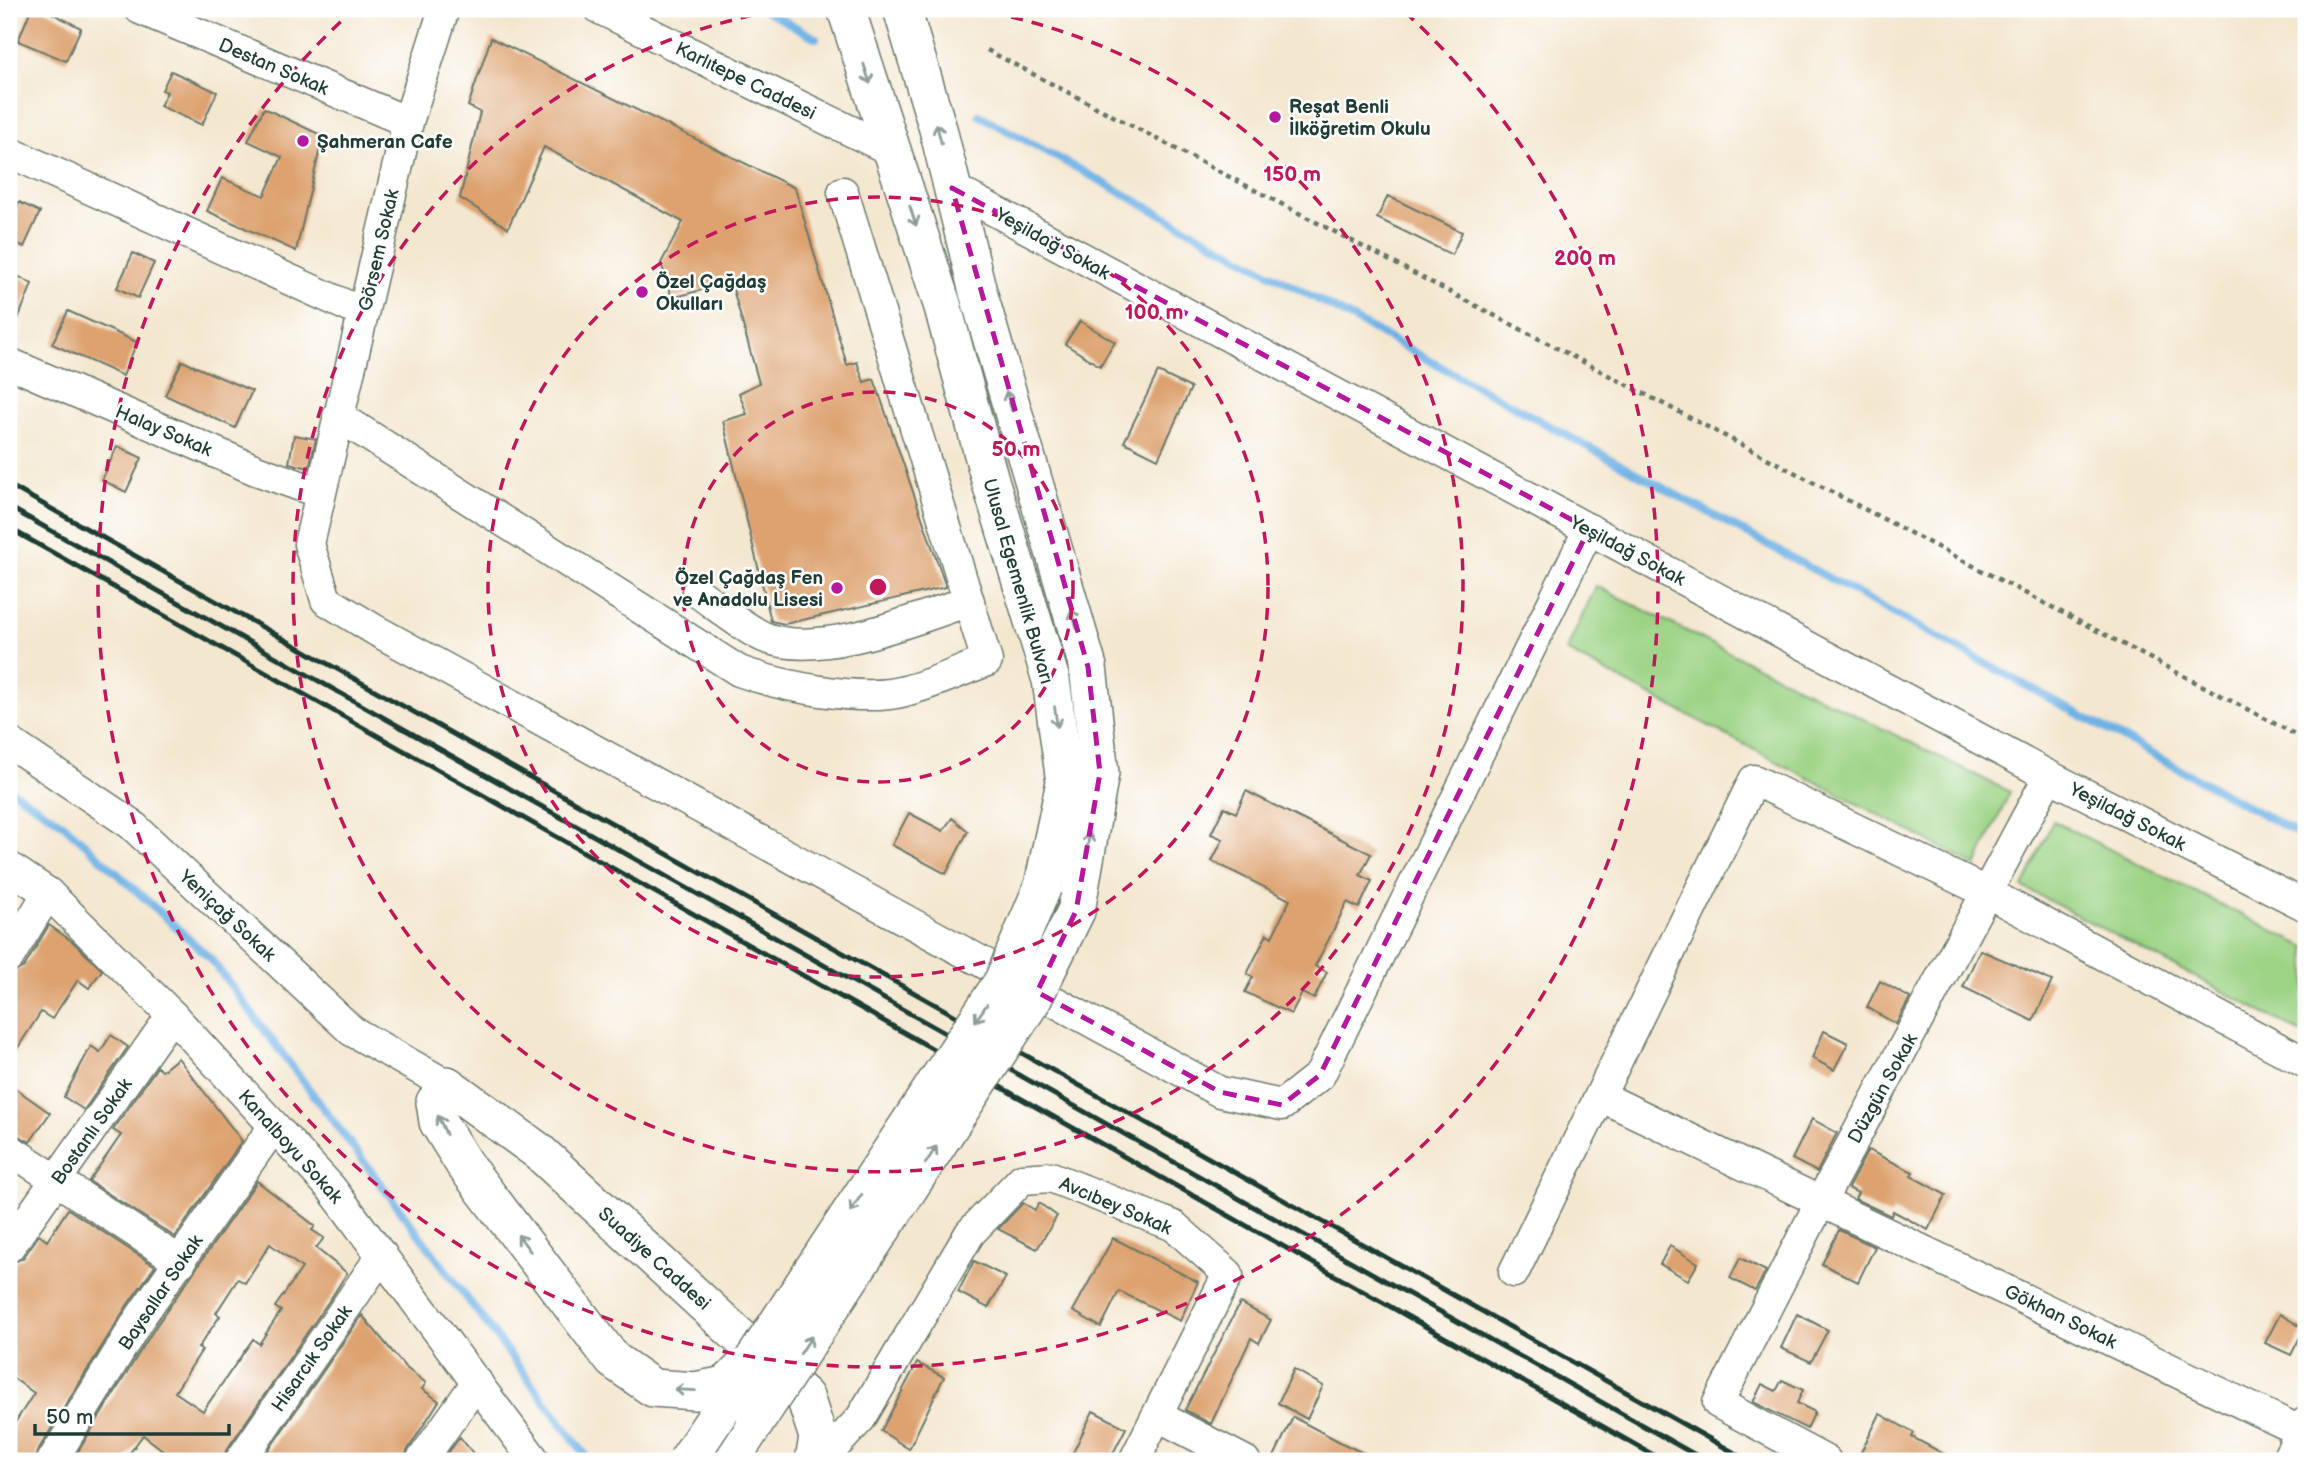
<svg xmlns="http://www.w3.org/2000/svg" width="2315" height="1470" viewBox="0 0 2315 1470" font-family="'Balsamiq Sans',sans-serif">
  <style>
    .green { fill: #9cd385; stroke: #5e885c; stroke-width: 2 }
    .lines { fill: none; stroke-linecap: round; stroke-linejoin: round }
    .stream { stroke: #70b2e5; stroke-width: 8 }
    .building { fill: #dda270; fill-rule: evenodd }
    .minor-casing { stroke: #6a786b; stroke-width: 33 }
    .major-casing { stroke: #6a786b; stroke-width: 40 }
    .path { stroke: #6a786b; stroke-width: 4.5; stroke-dasharray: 5 5; stroke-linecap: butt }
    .minor { stroke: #fff; stroke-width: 30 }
    .major { stroke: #fff; stroke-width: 37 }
    .rail { stroke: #1f3d34; stroke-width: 5 }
    .major-bridge-casing { stroke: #6a786b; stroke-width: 40; stroke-linecap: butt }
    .major-bridge { stroke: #fff; stroke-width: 37 }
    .oneway { stroke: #8f9e9a }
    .marked { fill: none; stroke: #b5179e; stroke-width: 5; stroke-dasharray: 14 9; stroke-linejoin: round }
    .ring { fill: none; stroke: #c2185b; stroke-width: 3.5; stroke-dasharray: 12 9 }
    .poi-dot { fill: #b5179e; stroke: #fff; stroke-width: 2.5 }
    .labels { text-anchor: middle; stroke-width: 5; stroke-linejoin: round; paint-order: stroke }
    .street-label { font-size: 19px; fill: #1f3d34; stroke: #fff }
    .poi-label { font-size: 19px; font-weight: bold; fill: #1f3d34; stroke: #fff; text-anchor: start }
    .centre { fill: #c2185b; stroke: #fff; stroke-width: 3.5 }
    .ring-label { font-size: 21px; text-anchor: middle; font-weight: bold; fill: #c2185b; stroke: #fff; stroke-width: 5; stroke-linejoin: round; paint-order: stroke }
  </style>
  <rect width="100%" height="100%" fill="#fff"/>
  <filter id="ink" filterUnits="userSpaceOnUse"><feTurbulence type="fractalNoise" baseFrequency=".0143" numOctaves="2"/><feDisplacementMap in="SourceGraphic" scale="14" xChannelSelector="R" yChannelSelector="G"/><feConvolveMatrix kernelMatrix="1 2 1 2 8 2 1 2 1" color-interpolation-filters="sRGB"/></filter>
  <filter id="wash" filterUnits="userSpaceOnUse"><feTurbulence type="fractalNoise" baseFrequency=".00686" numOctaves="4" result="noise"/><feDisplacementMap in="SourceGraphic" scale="28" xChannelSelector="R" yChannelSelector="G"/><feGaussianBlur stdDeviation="1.57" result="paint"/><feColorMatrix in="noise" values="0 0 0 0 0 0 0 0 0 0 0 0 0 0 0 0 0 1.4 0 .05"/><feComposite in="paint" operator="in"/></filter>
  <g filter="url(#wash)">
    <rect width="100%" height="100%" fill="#f4e7d0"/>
    <g class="green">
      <path d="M1596,586L2010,792L1976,866L1566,651Z"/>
      <path d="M2053,821L2306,947V1035L2023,887Z"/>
    </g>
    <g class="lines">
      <g class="stream">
        <path d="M763,9L816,38"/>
        <path d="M979,115L2306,838"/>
        <path d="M9,789L62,823L210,958L590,1461"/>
      </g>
    </g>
    <g id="blocks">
      <g class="building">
        <path d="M31,9H44L81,28L66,61L18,41Z"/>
        <path d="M491,38L795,188L847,365L857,362L864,382L874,379L946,587L785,624L771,621L723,421L747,414L739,393L759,383L731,282L672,298L661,263L683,222L544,147L508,228L460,198L480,112L468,106Z"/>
        <path d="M171,71L217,92L202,125L160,106L167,92L162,90Z"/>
        <path d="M264,108L323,136L296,251L207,211L222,178L264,196L282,157L248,141Z"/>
        <path d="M1388,196L1462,232L1452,255L1377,218Z"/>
        <path d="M19,202L40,212L24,247L9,240V225Z"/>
        <path d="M133,253L154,263L138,298L117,288Z"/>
        <path d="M9,271L32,284L10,339H9Z"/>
        <path d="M68,311L137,342L123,376L52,344Z"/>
        <path d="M1080,321L1115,342L1100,366L1065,344Z"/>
        <path d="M182,361L252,391L235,428L165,395Z"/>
        <path d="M1158,372L1191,388L1158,459L1124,442Z"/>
        <path d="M294,435L316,439L309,468L289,463Z"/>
        <path d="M117,446L142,458L126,492L102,480Z"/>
        <path d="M1246,791L1371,854L1360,875L1372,881L1359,908L1347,902L1331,935L1315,966L1327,972L1314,999L1302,993L1291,1014L1245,992L1253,977L1247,974L1267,934L1272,937L1290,900L1212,861L1223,839L1211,834L1224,807L1236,813Z"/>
        <path d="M909,813L943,831L952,818L968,831L946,874L892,845Z"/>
        <path d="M49,925L73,942L102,970L89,988L78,980L52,1019L41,1012L9,1061V974L24,967Z"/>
        <path d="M1980,950L2052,981L2033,1021L1963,987Z"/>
        <path d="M1880,981L1910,998L1896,1024L1867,1007Z"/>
        <path d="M1824,1031L1848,1043L1834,1070L1812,1058Z"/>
        <path d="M111,1035L128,1047L84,1110L64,1097L91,1046L100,1052Z"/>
        <path d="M178,1058L242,1141L175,1237L89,1181L121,1135L113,1130L157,1067L162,1071Z"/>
        <path d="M9,1084L50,1113L30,1142L9,1131Z"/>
        <path d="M1812,1119L1837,1133L1817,1172L1792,1159Z"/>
        <path d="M1868,1150L1913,1172L1911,1176L1946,1195L1928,1230L1893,1211L1891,1216L1855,1199L1858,1193L1848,1188Z"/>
        <path d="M257,1181L315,1226L312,1230L324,1238L316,1248L347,1273L333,1295L226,1451L223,1461H177L143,1435L124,1461H72L156,1326ZM270,1244L302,1268L275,1307L281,1311L259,1344L253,1339L203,1411L175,1392L202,1350L198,1348L220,1316L216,1313L238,1279L245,1283Z"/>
        <path d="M1023,1203L1035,1210L1039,1203L1057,1216L1037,1249L998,1229Z"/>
        <path d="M68,1209L155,1266L126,1307L37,1452L35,1461H9V1432L34,1393L9,1375V1264L23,1258L39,1235L47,1241Z"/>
        <path d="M1839,1230L1875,1247L1858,1282L1822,1264Z"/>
        <path d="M1113,1238L1198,1282L1180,1321L1119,1291L1101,1327L1073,1311Z"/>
        <path d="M1670,1246L1698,1263L1688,1280L1660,1264Z"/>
        <path d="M1740,1258L1766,1271L1755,1291L1730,1278Z"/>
        <path d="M974,1261L1006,1277L988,1308L958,1292Z"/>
        <path d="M1240,1303L1271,1320L1259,1343L1251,1338L1211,1424L1185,1410Z"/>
        <path d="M1797,1314L1828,1330L1811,1362L1781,1348Z"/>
        <path d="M2280,1314L2304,1329L2291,1355L2265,1343Z"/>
        <path d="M362,1315L405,1367L426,1383L422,1389L439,1401L407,1451L404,1461H261Z"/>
        <path d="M917,1363L944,1377L909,1449L881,1431Z"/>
        <path d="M1294,1369L1323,1386L1307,1419L1278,1403Z"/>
        <path d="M1782,1380L1803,1390L1797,1403L1815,1412L1807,1429L1753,1402L1762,1384L1776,1391Z"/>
        <path d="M1093,1411L1126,1428L1109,1461H1069Z"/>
        <path d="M1880,1414L1914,1433L1912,1437L1957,1461H1873L1860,1454Z"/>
        <path d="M1293,1417L1344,1444L1380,1461H1272Z"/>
        <path d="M460,1437L479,1461H442Z"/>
      </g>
    </g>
  </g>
  <g filter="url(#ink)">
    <use href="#blocks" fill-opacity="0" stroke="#6a786b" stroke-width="2"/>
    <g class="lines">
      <g class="minor-casing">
        <g id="minor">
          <path d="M140,9L408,122"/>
          <path d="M444,9L408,122L309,544L326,600L375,630L1220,1092L1282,1105L1320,1075L1589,529"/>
          <path d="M600,9L892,151"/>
          <path d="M9,152L363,313"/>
          <path d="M952,188L2049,776L2306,906"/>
          <path d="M9,363L256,470L320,493"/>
          <path d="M338,416L739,671C781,686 862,703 905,691C933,684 960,671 987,661L843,192"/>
          <path d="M697,592C716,605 748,632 769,639C827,657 914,619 969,601"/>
          <path d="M9,742L131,824L352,1031L447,1085"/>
          <path d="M9,867L48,893L172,1015L331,1188L535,1461"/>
          <path d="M9,957L48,893"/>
          <path d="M1600,1096L2306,1434"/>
          <path d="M9,1149L181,1262"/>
          <path d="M9,1247L172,1015"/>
          <path d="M1514,1272L1754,780L1988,893L2306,1063"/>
          <path d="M1158,1416L1245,1461"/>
          <path d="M52,1461L141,1316L274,1126"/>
          <path d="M240,1461L382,1255"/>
          <path d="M421,1461L477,1382"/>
          <path d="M821,1461L861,1418L970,1233L1022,1179L1051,1177L1174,1226L1228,1274L1134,1461"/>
          <path d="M1826,1461L1718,1403L1821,1201L2049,776"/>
          <path d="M2286,1461L2306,1422"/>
        </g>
      </g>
      <g class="major-casing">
        <g id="major">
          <path d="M846,9L942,304L990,480L1051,680L1065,782L1043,886"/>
          <path d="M902,9L938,129L978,292L1088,667L1100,773L1076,911"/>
          <path d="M464,1164L438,1122L435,1102L447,1085L538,1151L805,1397L818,1437L814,1461"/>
          <path d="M730,1461L755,1423"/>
        </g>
      </g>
      <path class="path" d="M987,50L2306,740"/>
      <use href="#minor" class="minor"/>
      <use href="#major" class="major"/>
      <g class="rail">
        <path d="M9,485L1749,1461"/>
        <path d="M9,507L1706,1461"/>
        <path d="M9,528L1664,1461"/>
      </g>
      <g class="major-bridge-casing">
        <g id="major-bridge">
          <path d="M464,1164L613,1360L653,1388L695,1391L726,1385L744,1367"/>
          <path d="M755,1423L1033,999L1076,911"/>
          <path d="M687,1461L1003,981L1043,886"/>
        </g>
      </g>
      <use href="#major-bridge" class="major-bridge"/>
    </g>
    <defs><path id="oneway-shaft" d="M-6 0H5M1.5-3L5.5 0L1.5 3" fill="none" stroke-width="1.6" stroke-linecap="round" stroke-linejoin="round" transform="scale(1.75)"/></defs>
    <g class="oneway">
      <use href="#oneway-shaft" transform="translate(867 74) rotate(72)"/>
      <use href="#oneway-shaft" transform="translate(939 134) rotate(-104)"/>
      <use href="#oneway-shaft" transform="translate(913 216) rotate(72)"/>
      <use href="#oneway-shaft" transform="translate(1009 401) rotate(-106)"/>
      <use href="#oneway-shaft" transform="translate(1074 619) rotate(-106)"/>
      <use href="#oneway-shaft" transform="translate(1056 717) rotate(82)"/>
      <use href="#oneway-shaft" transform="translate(1088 843) rotate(-80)"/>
      <use href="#oneway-shaft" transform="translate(981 1013) rotate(124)"/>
      <use href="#oneway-shaft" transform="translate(442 1125) rotate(-114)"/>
      <use href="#oneway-shaft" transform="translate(931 1155) rotate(-57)"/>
      <use href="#oneway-shaft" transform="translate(856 1203) rotate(124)"/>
      <use href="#oneway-shaft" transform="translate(524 1243) rotate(-127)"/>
      <use href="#oneway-shaft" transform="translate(806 1345) rotate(-57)"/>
      <use href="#oneway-shaft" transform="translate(685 1390) rotate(-177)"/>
    </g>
  </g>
  <path class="marked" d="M952,188L1589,529L1320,1075L1282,1105L1220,1092L1037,992L1076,911L1100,773L1088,667Z"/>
  <g class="ring">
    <circle cx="878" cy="587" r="195"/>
    <circle cx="878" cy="587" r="390"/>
    <path d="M970 9A585 585 0 1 1 786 9"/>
    <path d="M1405 12A780 780 0 1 1 351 12"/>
  </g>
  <g class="poi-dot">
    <circle cx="1275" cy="117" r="7"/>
    <circle cx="303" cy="141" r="7"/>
    <circle cx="642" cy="292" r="7"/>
    <circle cx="837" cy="588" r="7"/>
  </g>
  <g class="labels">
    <g class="street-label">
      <text transform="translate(274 66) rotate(23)" y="7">Destan Sokak</text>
      <text transform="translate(746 80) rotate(26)" y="7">Karlıtepe Caddesi</text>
      <text transform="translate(1053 243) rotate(29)" y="7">Yeşildağ Sokak</text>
      <text transform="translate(378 250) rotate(-77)" y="7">Görsem Sokak</text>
      <text transform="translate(164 430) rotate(23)" y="7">Halay Sokak</text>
      <text transform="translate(1628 550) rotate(28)" y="7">Yeşildağ Sokak</text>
      <text transform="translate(1019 581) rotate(74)" y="7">Ulusal Egemenlik Bulvarı</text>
      <text transform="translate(2128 816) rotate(27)" y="7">Yeşildağ Sokak</text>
      <text transform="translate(228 915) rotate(43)" y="7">Yeniçağ Sokak</text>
      <text transform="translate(1882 1088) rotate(-61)" y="7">Düzgün Sokak</text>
      <text transform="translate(91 1131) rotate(-55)" y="7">Bostanlı Sokak</text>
      <text transform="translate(291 1146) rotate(48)" y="7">Kanalboyu Sokak</text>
      <text transform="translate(1116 1205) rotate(23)" y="7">Avcıbey Sokak</text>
      <text transform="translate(655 1258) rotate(42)" y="7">Suadiye Caddesi</text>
      <text transform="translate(160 1292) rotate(-56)" y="7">Baysallar Sokak</text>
      <text transform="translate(2061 1316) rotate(26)" y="7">Gökhan Sokak</text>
      <text transform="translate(311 1358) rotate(-55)" y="7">Hisarcık Sokak</text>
    </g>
    <g class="poi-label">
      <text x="1289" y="113">Reşat Benli<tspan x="1289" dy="22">İlköğretim Okulu</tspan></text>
      <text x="317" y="148">Şahmeran Cafe</text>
      <text x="656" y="288">Özel Çağdaş<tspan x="656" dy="22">Okulları</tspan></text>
      <text x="823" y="584" text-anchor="end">Özel Çağdaş Fen<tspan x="823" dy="22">ve Anadolu Lisesi</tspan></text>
    </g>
  </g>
  <circle cx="878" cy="587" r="10" class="centre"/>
  <g class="ring-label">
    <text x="1292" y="181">150 m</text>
    <text x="1585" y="265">200 m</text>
    <text x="1154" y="319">100 m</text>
    <text x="1016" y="456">50 m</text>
  </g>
  <rect width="2315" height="1470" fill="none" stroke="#fff" stroke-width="35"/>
  <path d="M35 1424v10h194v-10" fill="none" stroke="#1f3d34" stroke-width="3.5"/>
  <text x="46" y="1424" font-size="21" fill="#1f3d34" stroke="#ffffff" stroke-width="5" paint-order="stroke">50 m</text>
</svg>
